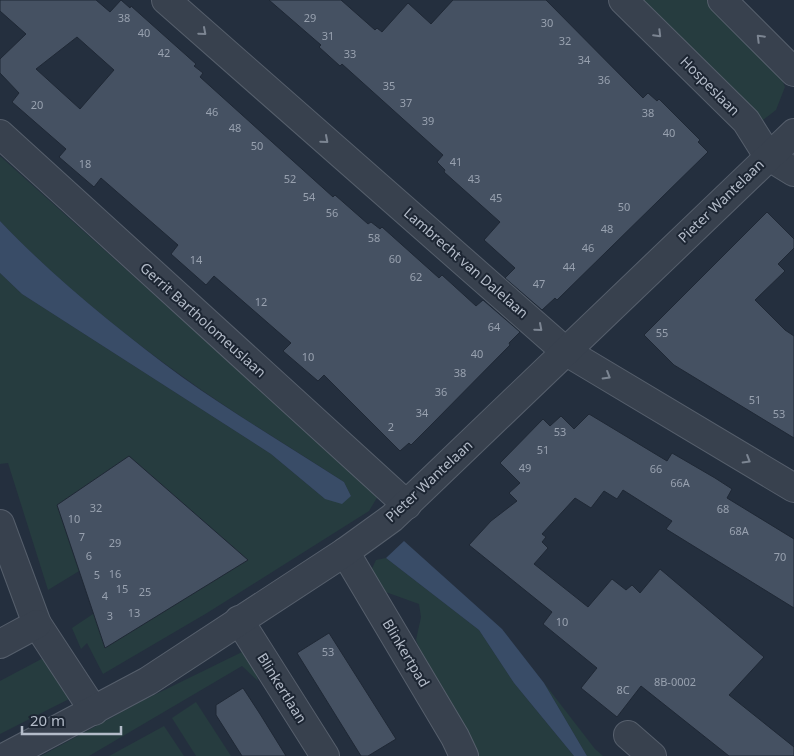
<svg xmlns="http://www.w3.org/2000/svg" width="794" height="756" viewBox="0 0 794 756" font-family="'Noto Sans',sans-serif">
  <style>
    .green { fill: #263c3f }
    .water { fill: #394c67 }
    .building { fill: #455162; stroke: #1f2835; fill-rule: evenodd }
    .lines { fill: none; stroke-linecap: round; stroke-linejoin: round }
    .minor-casing { stroke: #565f6c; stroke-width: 30 }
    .minor { stroke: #38414e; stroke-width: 28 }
    .oneway { stroke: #7c8592 }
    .labels { text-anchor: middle; stroke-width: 4; stroke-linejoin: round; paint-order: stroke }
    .number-label { font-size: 11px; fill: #98a1af }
    .street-label { font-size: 14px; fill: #b4bcc9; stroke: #1d2633 }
  </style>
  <rect width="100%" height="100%" fill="#242f3e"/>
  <g class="green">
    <path d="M642,0H712L780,75L785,87L776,110L763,120L739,106Z"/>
    <path d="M0,156L378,496L369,511L207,613L103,674L87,643L81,649L72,628L111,602L89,565L48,590L8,463L0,464V273L22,294L271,454L325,499L351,496L344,482C290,447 234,414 182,376C120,332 52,276 0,221Z"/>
    <path d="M386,558L479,630L514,683L574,756H472L430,674L416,640L421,617L419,604L380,590L369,575L376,560Z"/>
    <path d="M242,652L255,669L258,681L242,666L89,756H41L142,701Z"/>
    <path d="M49,655L73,697L0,734V681Z"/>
    <path d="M544,683L595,749L603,756H587Z"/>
    <path d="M196,702L231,756H196L172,718Z"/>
    <path d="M164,726L184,756H109L111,755Z"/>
  </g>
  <g class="water">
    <path d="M0,221C52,276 121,332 182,377C234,414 290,447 344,482L351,496L342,504L325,499L271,454L22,294L0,273Z"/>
    <path d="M404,541L502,629L544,683L587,756H574L514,683L479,630L386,558Z"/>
  </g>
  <g class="building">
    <path d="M0,0H96L110,12L121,0L130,8L131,6L196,64L194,66L203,73L200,77L333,197L335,195L368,224L371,222L380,229L382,227L439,278L442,275L476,306L483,300L520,332L509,343L510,345L431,425L411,445L409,443L400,451L324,375L318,381L283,351L291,343L214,276L206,285L171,254L178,245L101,178L94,187L59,157L66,149L12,102L19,93L0,73V59L26,34L0,11ZM77,37L114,70L80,109L36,69Z"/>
    <path d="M269,0H341L375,30L377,28L382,32L408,3L431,24L453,0H546L643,98L648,93L657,101L659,99L700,140L698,142L708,152L557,300L555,298L542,310L505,278L515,268L484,240L500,222L444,172L445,170L437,162L443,155L342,64L340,66L319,47L321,45Z"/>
    <path d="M767,212L794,239V248L778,264L785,271L755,300L785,330L794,336V438L674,365L644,335Z"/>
    <path d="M589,414L667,461L672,453L715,478L732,489L727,498L794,539V608L666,529L672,521L623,490L617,499L604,491L591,508L575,498L542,534L546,537L542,542L548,548L534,564L588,607L612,579L626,590L632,585L640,593L660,569L764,657L729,695L794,747V756H729L641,686L617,717L581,688L597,668L543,624L552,612L469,545L491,521L517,501L509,493L520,483L500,463L543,419L550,426L561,416L574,429Z"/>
    <path d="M129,456L248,560L105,648L57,505Z"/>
    <path d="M329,633L396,739L368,756H361L297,653Z"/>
    <path d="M243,688L260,714L286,756H242L216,715V705Z"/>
  </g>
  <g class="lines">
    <g class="minor-casing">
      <g id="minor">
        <path d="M166,0L565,351L794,488"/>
        <path d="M623,0L746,121L768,156L794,172"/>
        <path d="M722,0L794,72"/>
        <path d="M0,134L407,505"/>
        <path d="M0,524L37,624L94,711"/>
        <path d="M345,552L455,737L464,756"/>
        <path d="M239,620L325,756"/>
        <path d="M0,644L37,624"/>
        <path d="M628,735L652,756"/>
        <path d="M7,756L148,681L345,552L392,518L794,133"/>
      </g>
    </g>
    <use href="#minor" class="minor"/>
  </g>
  <defs><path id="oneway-chevron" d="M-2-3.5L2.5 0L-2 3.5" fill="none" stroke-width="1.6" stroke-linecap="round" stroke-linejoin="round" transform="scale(1.25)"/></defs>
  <g class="oneway">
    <use href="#oneway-chevron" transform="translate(203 32) rotate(41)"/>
    <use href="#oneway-chevron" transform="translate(658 34) rotate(45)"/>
    <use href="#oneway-chevron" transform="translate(760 38) rotate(-135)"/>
    <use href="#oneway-chevron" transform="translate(325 140) rotate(41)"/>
    <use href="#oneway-chevron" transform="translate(539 328) rotate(41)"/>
    <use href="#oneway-chevron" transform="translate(607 376) rotate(31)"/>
    <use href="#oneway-chevron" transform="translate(747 460) rotate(31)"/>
  </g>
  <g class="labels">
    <g class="number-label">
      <text x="124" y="22">38</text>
      <text x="310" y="22">29</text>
      <text x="547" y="27">30</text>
      <text x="144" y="37">40</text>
      <text x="328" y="40">31</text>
      <text x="565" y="45">32</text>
      <text x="164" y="57">42</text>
      <text x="350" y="58">33</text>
      <text x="584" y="64">34</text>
      <text x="604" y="84">36</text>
      <text x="389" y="90">35</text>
      <text x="406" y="107">37</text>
      <text x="37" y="109">20</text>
      <text x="212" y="116">46</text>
      <text x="648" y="117">38</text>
      <text x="428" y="125">39</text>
      <text x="235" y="132">48</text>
      <text x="669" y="137">40</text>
      <text x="257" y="150">50</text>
      <text x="456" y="166">41</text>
      <text x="85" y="168">18</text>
      <text x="290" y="183">52</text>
      <text x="474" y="183">43</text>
      <text x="309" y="201">54</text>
      <text x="496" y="202">45</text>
      <text x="624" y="211">50</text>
      <text x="332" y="217">56</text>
      <text x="607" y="233">48</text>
      <text x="374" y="242">58</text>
      <text x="588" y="252">46</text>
      <text x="395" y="263">60</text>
      <text x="196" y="264">14</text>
      <text x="569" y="271">44</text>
      <text x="416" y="281">62</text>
      <text x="539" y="288">47</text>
      <text x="261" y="306">12</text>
      <text x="494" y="331">64</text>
      <text x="662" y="337">55</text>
      <text x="477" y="358">40</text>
      <text x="308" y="361">10</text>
      <text x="460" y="377">38</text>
      <text x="441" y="396">36</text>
      <text x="755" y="404">51</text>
      <text x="422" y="417">34</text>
      <text x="779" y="418">53</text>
      <text x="391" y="431">2</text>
      <text x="560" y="436">53</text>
      <text x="543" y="454">51</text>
      <text x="525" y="472">49</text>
      <text x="656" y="473">66</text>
      <text x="680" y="487">66A</text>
      <text x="96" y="512">32</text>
      <text x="723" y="513">68</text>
      <text x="74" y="523">10</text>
      <text x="739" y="535">68A</text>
      <text x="82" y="541">7</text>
      <text x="115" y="547">29</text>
      <text x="89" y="560">6</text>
      <text x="780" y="561">70</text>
      <text x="115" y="578">16</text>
      <text x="97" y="579">5</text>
      <text x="122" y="593">15</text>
      <text x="145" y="596">25</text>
      <text x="105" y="600">4</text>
      <text x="134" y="617">13</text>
      <text x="110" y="620">3</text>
      <text x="562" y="626">10</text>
      <text x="328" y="656">53</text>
      <text x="675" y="686">8B-0002</text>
      <text x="623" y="694">8C</text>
    </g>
    <g class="street-label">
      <text transform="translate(710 86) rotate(45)" y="5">Hospeslaan</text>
      <text transform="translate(721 201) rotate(-44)" y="5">Pieter Wantelaan</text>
      <text transform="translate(466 263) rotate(41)" y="5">Lambrecht van Dalelaan</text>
      <text transform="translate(203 320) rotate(42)" y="5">Gerrit Bartholomeuslaan</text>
      <text transform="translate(429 481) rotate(-43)" y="5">Pieter Wantelaan</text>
      <text transform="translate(406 653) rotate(59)" y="5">Blinkertpad</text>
      <text transform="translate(282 688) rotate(58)" y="5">Blinkertlaan</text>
    </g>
  </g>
  <path d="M22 726v8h99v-8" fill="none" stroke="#b4bcc9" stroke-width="2.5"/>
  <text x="30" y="726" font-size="15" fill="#b4bcc9" stroke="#1d2633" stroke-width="4" paint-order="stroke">20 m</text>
</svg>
